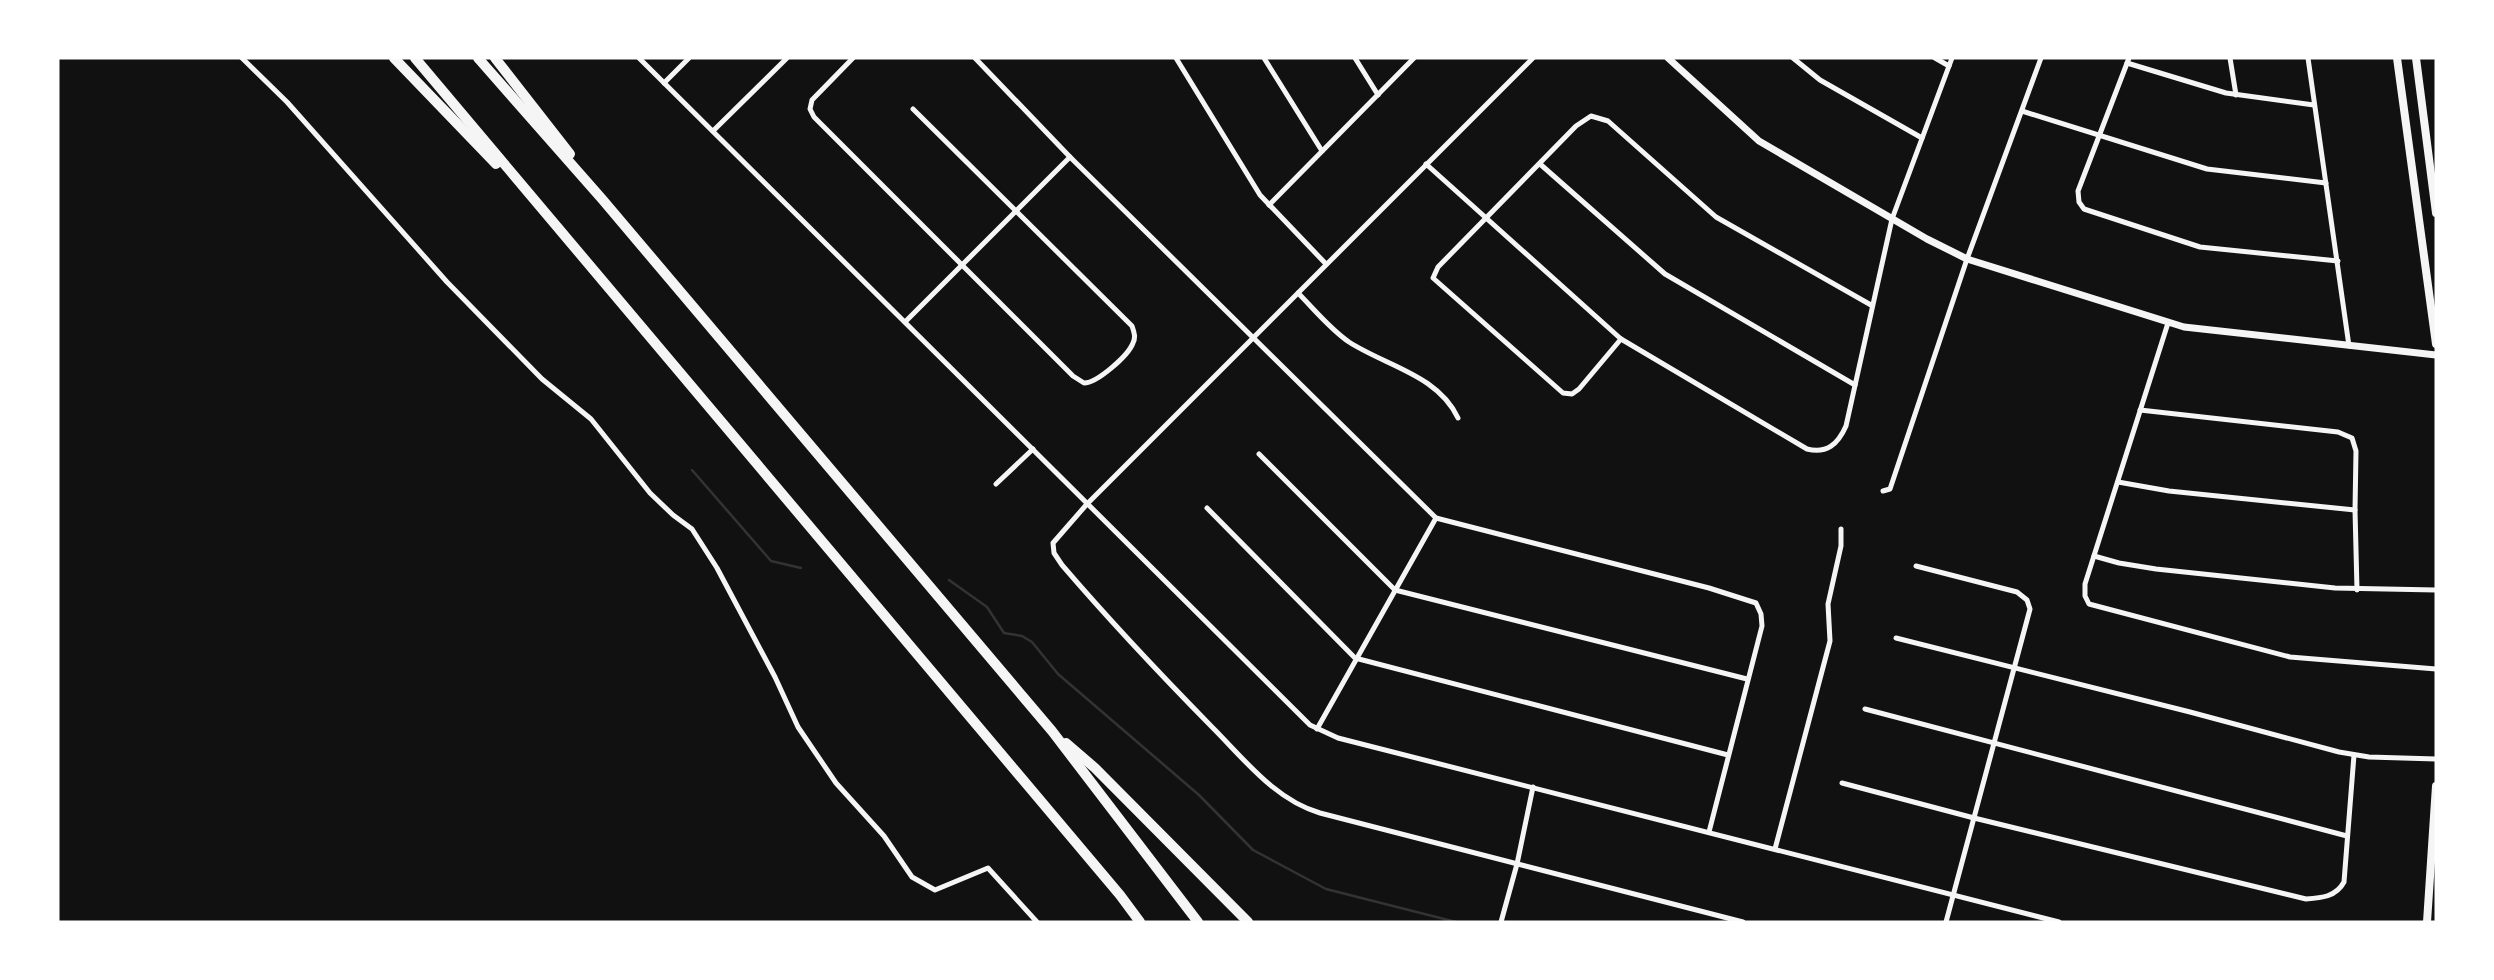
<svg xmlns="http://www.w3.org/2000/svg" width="2494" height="980" viewBox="0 0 2494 980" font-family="'Nunito Sans',sans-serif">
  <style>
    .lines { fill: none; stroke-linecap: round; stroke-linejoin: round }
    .stream { stroke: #333; stroke-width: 2.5 }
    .minor { stroke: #f5f5f5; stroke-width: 5 }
    .tertiary { stroke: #f5f5f5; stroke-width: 7 }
    .secondary { stroke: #f5f5f5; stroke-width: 8 }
    .motorway { stroke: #f5f5f5; stroke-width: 10 }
  </style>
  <rect width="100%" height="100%" fill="#111"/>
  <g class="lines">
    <g class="stream">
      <path d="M692,470L771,561L801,568"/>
      <path d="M949,580L987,607L1004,633L1022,636L1032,642L1058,674L1199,795L1253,850L1326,889L1456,922"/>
    </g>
    <g class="minor">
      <path d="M242,58L287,102L447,282L542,379L591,419L650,493L673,515L692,529L717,568L775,677L798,727L836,783L884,836L912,877L935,890L988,868L1037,922"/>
      <path d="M639,58L1310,725L1338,738L2059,922"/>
      <path d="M853,58L812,100L810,109L814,117L1073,376L1084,383C1097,383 1128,356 1133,343C1136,337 1134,332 1132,326L913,109"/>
      <path d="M975,58L1070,157L1436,518L1709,588L1756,603L1761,614L1762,626L1709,832"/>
      <path d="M1176,58L1260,195L1326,264"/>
      <path d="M1264,58L1322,151"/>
      <path d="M1355,58L1378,95"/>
      <path d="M1533,58L1087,504L1053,543L1054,553L1062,565C1110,621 1160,674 1212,727C1244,759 1275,800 1320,813L1743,922"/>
      <path d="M1793,58L1820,80L1922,138"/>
      <path d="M1935,58L1949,66"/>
      <path d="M2129,58L2078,191L2079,202L2084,209L2200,247L2338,261"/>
      <path d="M2230,58L2236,95"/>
      <path d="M2308,58L2349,346"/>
      <path d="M2127,63L2226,93L2314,105"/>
      <path d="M664,83L689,58"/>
      <path d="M2022,111L2207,169L2326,183"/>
      <path d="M713,131L787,58"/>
      <path d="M1426,164L1621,339L1807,449C1827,454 1838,444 1846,426L1892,219L1952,58"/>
      <path d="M1540,164L1665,274L1855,385"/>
      <path d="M1269,205L1414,58"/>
      <path d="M1298,293C1314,309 1330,329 1349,342C1386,366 1438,375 1458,418"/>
      <path d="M905,322L1070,157"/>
      <path d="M2168,323L2085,584V596L2089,604L2290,657L2436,669"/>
      <path d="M1621,339L1579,389L1572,394L1563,393L1433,278L1438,267L1576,126L1591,116L1608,121L1716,217L1871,305"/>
      <path d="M2140,410L2338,432L2352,438L2356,451L2355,510L2357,590"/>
      <path d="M1259,454L1395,590L1747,679"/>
      <path d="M2118,482L2169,491L2355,510"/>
      <path d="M996,484L1033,449"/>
      <path d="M1883,491L1890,489L1967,259L2041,58"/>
      <path d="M1207,508L1355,658L1728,755"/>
      <path d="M2094,556L2119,563L2156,569L2335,588L2436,590"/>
      <path d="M1916,566L2017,592L2027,600L2030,609L1946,922"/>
      <path d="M1896,638L2190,712L2339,752L2369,757L2436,759"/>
      <path d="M1865,709L2347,836"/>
      <path d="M1317,729L1436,518"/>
      <path d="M1842,783L1974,818L2306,899C2321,898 2336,897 2344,882L2354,755"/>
      <path d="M1775,849L1830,641L1828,604L1841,546V529"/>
      <path d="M1501,922L1517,864L1533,787"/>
    </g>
    <path class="tertiary" d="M1668,58L1759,141L1927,239L1967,259L2184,327L2436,355"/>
    <g class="secondary">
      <path d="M2397,58L2436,344"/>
      <path d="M2416,58L2436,213"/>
      <path d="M2427,922L2436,786"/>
    </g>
    <g class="motorway">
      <path d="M394,58L496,164"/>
      <path d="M415,58L1120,895L1140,922"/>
      <path d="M478,58L602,199L1052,731L1198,922"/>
      <path d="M495,58L570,154"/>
      <path d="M1066,743L1095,768L1248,922"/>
    </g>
  </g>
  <rect width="2494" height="980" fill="none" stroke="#ffffff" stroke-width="119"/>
</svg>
